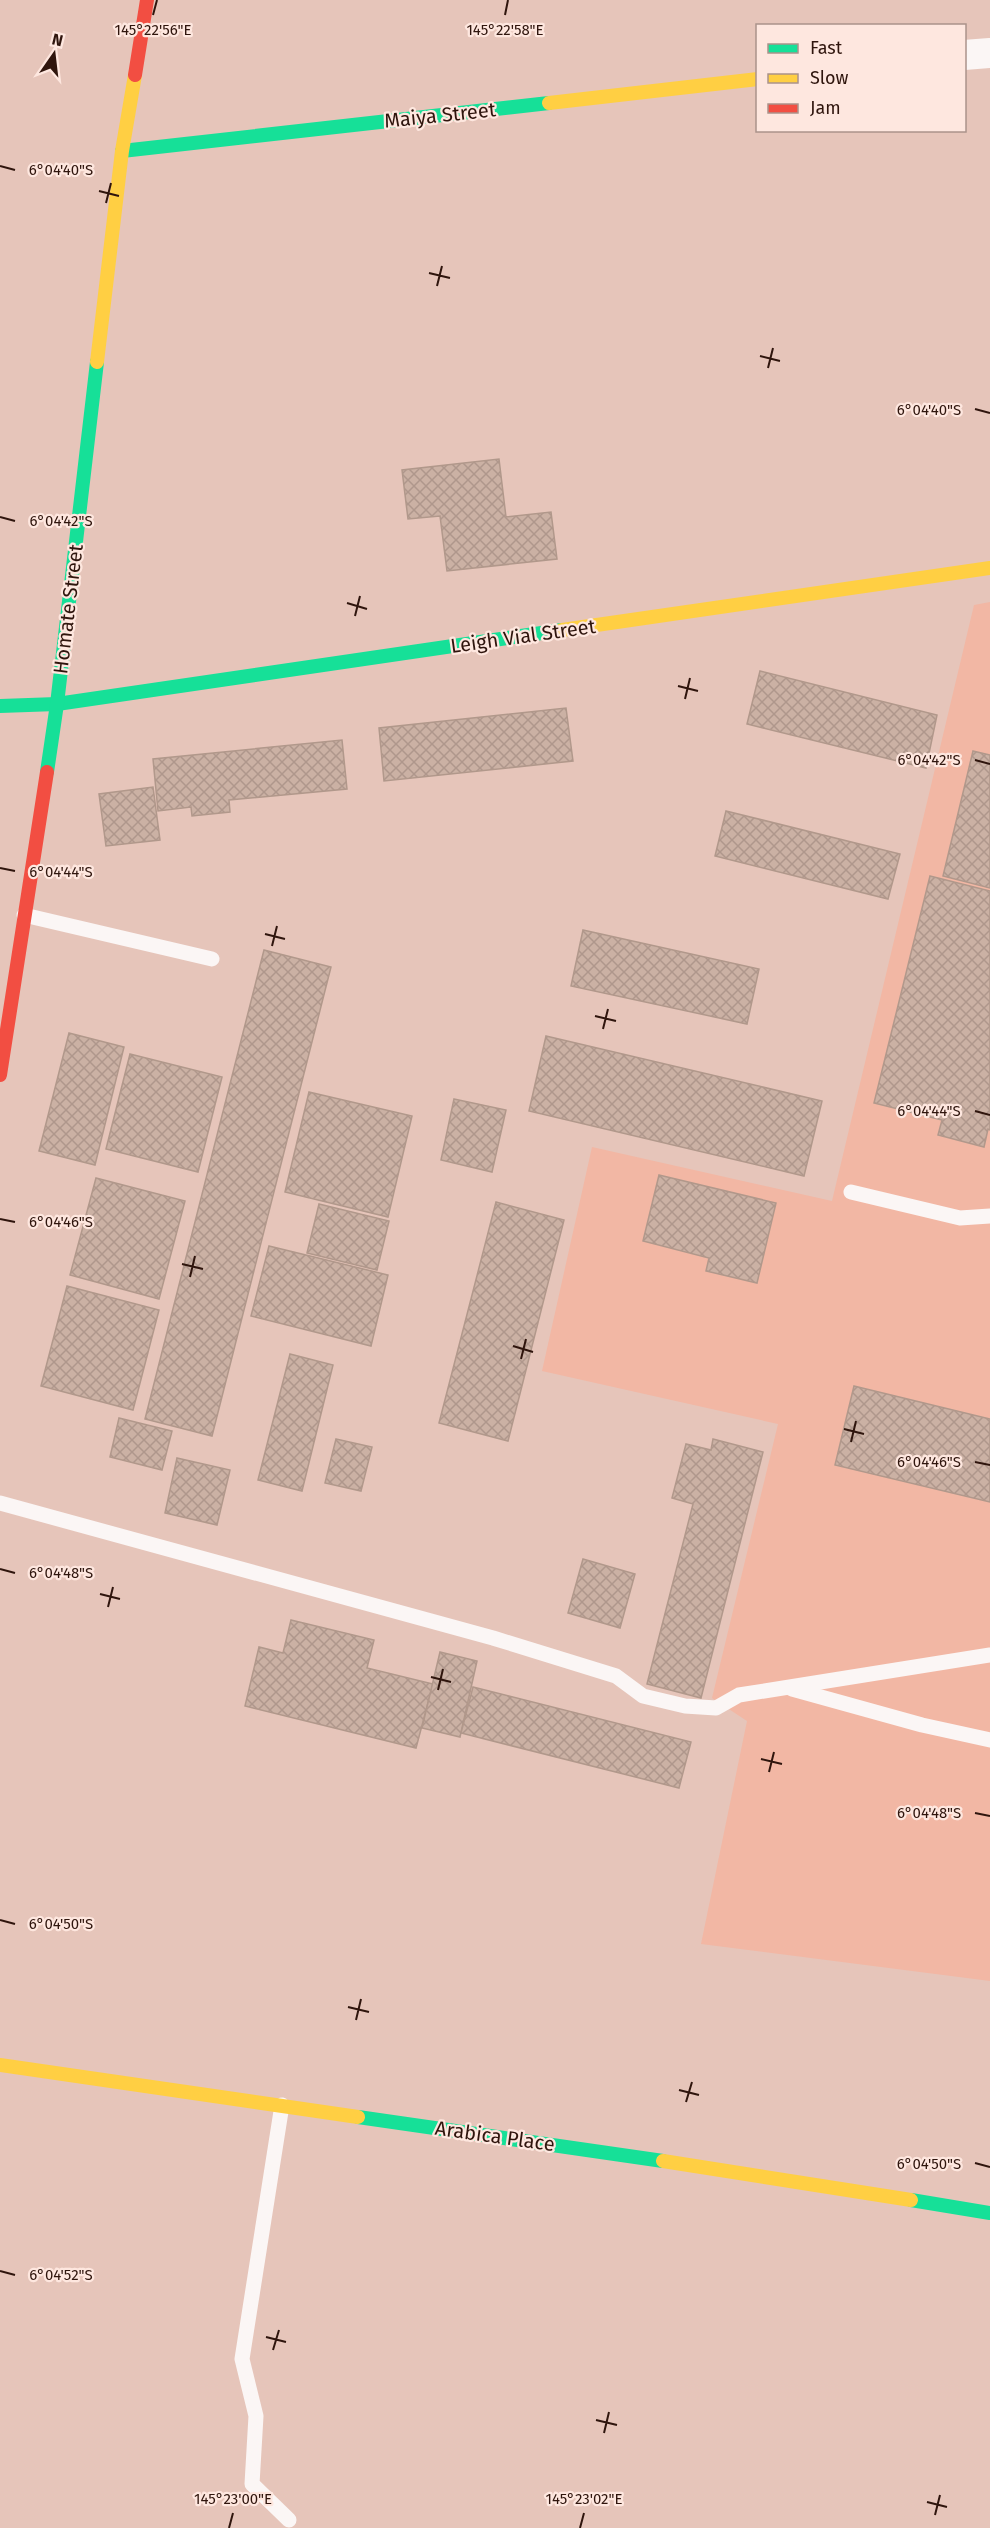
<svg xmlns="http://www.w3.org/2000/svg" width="990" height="2528" viewBox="0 0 990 2528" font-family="'Fira Sans',sans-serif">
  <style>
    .built { fill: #f2b7a4 }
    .building { fill: url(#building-cross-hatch); stroke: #b1988b; stroke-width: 1.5 }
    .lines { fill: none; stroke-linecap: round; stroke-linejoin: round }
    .lane { stroke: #fbf6f5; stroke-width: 15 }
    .street { stroke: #fbf6f5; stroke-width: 30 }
    .fast { stroke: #16e098; stroke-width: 14 }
    .slow { stroke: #ffcf43; stroke-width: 14 }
    .jam { stroke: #f24e42; stroke-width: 14 }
    .ticks { fill: none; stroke: #2f150d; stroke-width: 2 }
    .labels { text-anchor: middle; stroke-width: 4.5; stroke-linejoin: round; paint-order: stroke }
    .street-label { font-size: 20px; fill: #2f150d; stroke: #fee7df }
    .ticks-label { font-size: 15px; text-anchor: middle; fill: #2f150d; stroke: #fee7df; stroke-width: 4.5; stroke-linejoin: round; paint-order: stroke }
  </style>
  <defs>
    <pattern id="building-cross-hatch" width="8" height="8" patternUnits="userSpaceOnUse" patternTransform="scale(1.5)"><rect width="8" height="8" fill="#cbb1a4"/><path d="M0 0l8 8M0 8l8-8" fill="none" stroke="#af978c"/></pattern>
  </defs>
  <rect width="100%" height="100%" fill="#e6c5ba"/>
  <path class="built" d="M990,602V1981L701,1944L747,1721L712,1698L778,1424L542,1371L592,1147L832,1201L974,605Z"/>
  <g class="building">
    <path d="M499,459L506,517L551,512L557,559L447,571L440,516L408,519L402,470Z"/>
    <path d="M760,671L937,715L926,768L747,724Z"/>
    <path d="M566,708L573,761L384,781L379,728Z"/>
    <path d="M342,740L347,789L229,800L230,812L192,816L191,807L158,811L153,759Z"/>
    <path d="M973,751L990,755V888L943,876Z"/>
    <path d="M153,787L160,840L106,846L99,794Z"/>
    <path d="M726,811L900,854L888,899L715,856Z"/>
    <path d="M930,876L990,891V1130L988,1129L984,1147L938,1135L942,1120L874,1103Z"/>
    <path d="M583,930L759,969L747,1024L571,986Z"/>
    <path d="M264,950L331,967L212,1436L145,1419Z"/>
    <path d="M69,1033L124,1047L95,1165L39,1151Z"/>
    <path d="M546,1036L822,1101L804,1176L529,1111Z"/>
    <path d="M130,1054L222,1077L198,1172L106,1149Z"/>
    <path d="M309,1092L412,1116L388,1217L285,1192Z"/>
    <path d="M454,1099L506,1110L492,1172L441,1160Z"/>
    <path d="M659,1175L776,1203L757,1283L706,1271L709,1258L643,1241Z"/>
    <path d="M96,1178L185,1201L159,1299L70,1275Z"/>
    <path d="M496,1202L564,1220L508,1441L439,1423Z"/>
    <path d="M319,1204L389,1221L377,1270L307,1253Z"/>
    <path d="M269,1246L388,1275L371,1346L251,1316Z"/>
    <path d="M67,1286L159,1310L133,1410L41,1386Z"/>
    <path d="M290,1354L333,1365L302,1491L258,1480Z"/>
    <path d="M854,1386L990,1419V1502L835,1465Z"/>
    <path d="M119,1418L172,1431L162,1470L110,1457Z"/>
    <path d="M336,1439L372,1447L361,1491L325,1483Z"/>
    <path d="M713,1439L763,1452L701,1698L647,1684L693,1504L672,1498L686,1444L711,1450Z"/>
    <path d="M177,1458L230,1470L217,1525L165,1513Z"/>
    <path d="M583,1559L635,1574L620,1628L568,1613Z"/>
    <path d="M291,1620L374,1640L367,1668L433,1684L416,1748L245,1706L259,1647L283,1653Z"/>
    <path d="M440,1652L477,1661L460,1737L422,1728Z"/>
    <path d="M473,1687L691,1742L679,1788L461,1733Z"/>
  </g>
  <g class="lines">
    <g class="lane">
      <path d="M24,915L212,959"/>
      <path d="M851,1192L960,1218L990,1216"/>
      <path d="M0,1503L493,1638L616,1676L643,1696L685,1706L716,1708L739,1695L990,1655"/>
      <path d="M792,1689L922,1725L990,1740"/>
      <path d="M282,2105L242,2359L256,2416L252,2484L289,2520"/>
    </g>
    <path class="street" d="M964,55L990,53"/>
    <g class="fast">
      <path d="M122,151L549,103"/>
      <path d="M0,706L57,704L562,630"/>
      <path d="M47,772L57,704L97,362"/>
      <path d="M358,2117L663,2161"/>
      <path d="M911,2200L990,2213"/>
    </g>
    <g class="slow">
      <path d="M549,103L758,79"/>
      <path d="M97,362L122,151L135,75"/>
      <path d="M562,630L990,568"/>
      <path d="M0,2065L358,2117"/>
      <path d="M663,2161L911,2200"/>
    </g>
    <g class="jam">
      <path d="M135,75L147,0"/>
      <path d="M0,1075L47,772"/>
    </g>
  </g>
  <path class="ticks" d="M153,15L157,0M505,15L508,0M0,166L15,170M99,191L119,196M106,203L111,183M429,273L450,278M437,286L442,266M760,356L780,361M768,368L773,348M975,409L990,413M0,517L15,521M347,603L367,609M355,616L360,596M678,686L698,691M685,699L690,678M975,760L990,764M0,868L15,871M265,934L285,939M272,946L277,926M595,1016L616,1021M603,1029L608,1009M975,1111L990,1115M0,1219L15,1222M182,1264L203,1269M190,1277L195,1256M513,1346L533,1352M521,1359L526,1339M844,1429L864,1434M851,1442L856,1421M975,1462L990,1465M0,1569L15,1573M100,1594L120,1599M108,1607L113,1587M431,1677L451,1682M438,1690L443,1669M761,1759L782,1764M769,1772L774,1752M975,1813L990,1816M0,1920L15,1924M348,2007L369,2012M356,2020L361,1999M679,2090L699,2095M686,2102L692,2082M975,2163L990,2167M0,2271L15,2275M266,2337L286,2342M273,2350L279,2330M596,2420L617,2425M604,2433L609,2412M927,2502L947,2507M935,2515L940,2495M229,2528L233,2513M580,2528L584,2513"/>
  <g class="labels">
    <g class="street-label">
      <text transform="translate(440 115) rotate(-6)" y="7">Maiya Street</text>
      <text transform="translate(68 609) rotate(-83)" y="7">Homate Street</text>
      <text transform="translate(523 636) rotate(-8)" y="7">Leigh Vial Street</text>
      <text transform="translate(495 2136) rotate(8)" y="7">Arabica Place</text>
    </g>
  </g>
  <g class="ticks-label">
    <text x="153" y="35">145°22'56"E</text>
    <text x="505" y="35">145°22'58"E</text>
    <text x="61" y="175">6°04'40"S</text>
    <text x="929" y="415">6°04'40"S</text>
    <text x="61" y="526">6°04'42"S</text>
    <text x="929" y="765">6°04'42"S</text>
    <text x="61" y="877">6°04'44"S</text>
    <text x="929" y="1116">6°04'44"S</text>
    <text x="61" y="1227">6°04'46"S</text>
    <text x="929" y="1467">6°04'46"S</text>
    <text x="61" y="1578">6°04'48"S</text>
    <text x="929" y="1818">6°04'48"S</text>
    <text x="61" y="1929">6°04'50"S</text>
    <text x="929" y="2169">6°04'50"S</text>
    <text x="61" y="2280">6°04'52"S</text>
    <text x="233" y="2504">145°23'00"E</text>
    <text x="584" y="2504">145°23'02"E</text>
  </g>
  <rect x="756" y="24" width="210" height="108" fill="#fee7df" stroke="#ab938b" stroke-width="1.5"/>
  <rect x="768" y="44" width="30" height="9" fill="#16e098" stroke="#ab938b" stroke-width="1.5"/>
  <text x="810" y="54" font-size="18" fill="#2f150d">Fast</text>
  <rect x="768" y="74" width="30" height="9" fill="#ffcf43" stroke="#ab938b" stroke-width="1.5"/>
  <text x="810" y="84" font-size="18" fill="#2f150d">Slow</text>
  <rect x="768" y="104" width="30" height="9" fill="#f24e42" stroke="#ab938b" stroke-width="1.5"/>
  <text x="810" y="114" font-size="18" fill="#2f150d">Jam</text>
  <g transform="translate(54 54) rotate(14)" stroke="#fee7df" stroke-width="4.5" paint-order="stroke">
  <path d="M0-4.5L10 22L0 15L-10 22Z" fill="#2f150d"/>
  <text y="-9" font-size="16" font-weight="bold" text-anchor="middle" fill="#2f150d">N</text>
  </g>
</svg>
